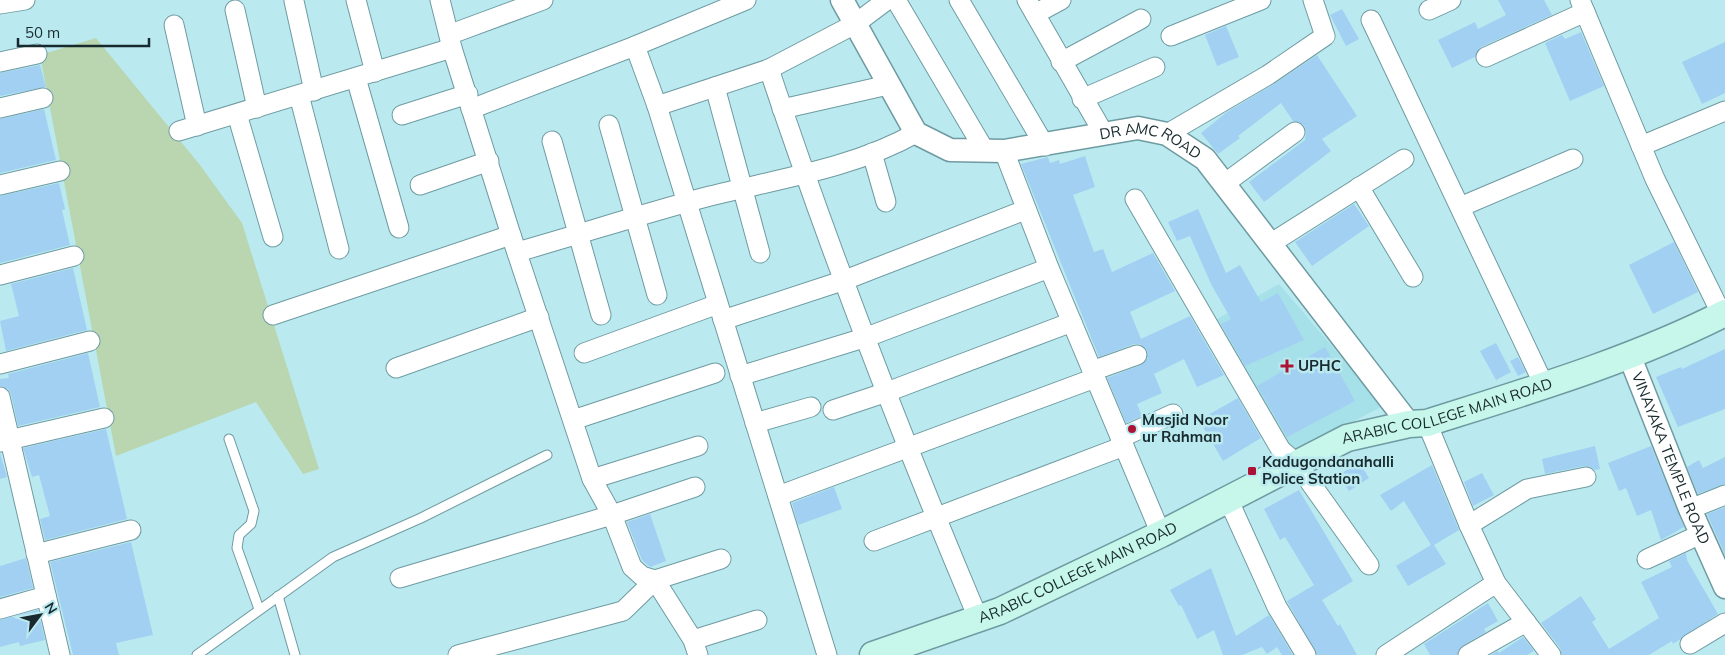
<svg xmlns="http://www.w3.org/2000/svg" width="1725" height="655" viewBox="0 0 1725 655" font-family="Mulish,sans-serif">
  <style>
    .built { fill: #a6e0e8 }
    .green { fill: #b9d6b0 }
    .building { fill: #a2d0f2 }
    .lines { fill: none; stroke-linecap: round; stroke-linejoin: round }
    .service-casing { stroke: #6e9ba1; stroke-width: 11 }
    .minor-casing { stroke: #6e9ba1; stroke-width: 21 }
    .tertiary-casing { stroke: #6e9ba1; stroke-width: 25 }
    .secondary-casing { stroke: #6e9ba1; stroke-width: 29 }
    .service { stroke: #fff; stroke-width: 9 }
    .minor { stroke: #fff; stroke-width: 19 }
    .tertiary { stroke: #fff; stroke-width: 22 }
    .secondary { stroke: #c7f6ea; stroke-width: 26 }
    .poi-dot { fill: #aa1333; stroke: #baeaf0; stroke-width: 2 }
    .labels { text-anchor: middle; stroke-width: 5; stroke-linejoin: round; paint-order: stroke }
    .street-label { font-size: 15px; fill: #182a2d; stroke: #baeaf0 }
    .poi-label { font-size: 15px; font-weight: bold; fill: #182a2d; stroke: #baeaf0; text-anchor: start }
  </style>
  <rect width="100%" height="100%" fill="#baeaf0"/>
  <path class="built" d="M1279,284L1383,406L1277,461L1203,327Z"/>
  <path class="green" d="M96,38L200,165L242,223L319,469L303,474L256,402L116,456L40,55Z"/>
  <g class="building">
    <path d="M1498,0H1544L1552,15L1481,47L1475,57L1452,68L1438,40L1475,22L1478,29L1506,15Z"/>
    <path d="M1342,9L1359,39L1346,46L1330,15Z"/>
    <path d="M1226,26L1239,57L1217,66L1205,35Z"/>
    <path d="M1581,32L1604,86L1570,101L1545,43L1562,35L1565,39Z"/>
    <path d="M1725,42V93L1702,104L1682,62Z"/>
    <path d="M1317,55L1357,116L1322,139L1331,151L1264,202L1249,182L1305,140L1306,131L1304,125L1293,121L1281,103L1238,136L1240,138L1218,154L1201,133L1227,112L1274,84Z"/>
    <path d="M40,65L46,87L0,96V73Z"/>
    <path d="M44,109L56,160L0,173V119Z"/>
    <path d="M1085,156L1095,187L1073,195L1094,252L1103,249L1112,272L1153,253L1175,291L1130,312L1141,339L1190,316L1224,375L1197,387L1184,359L1154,374L1162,393L1137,404L1142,416L1126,423L1107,378L1141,365L1148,358L1147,351L1140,344H1134L1099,357L1021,164L1048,157L1050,163L1059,160L1060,164Z"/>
    <path d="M59,183L65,209L62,210L70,245L0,263V196Z"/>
    <path d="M1354,204L1369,226L1312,266L1295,242Z"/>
    <path d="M1198,209L1226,273L1240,265L1261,302L1278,293L1304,340L1245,366L1221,324L1231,319L1211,284L1190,236L1177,241L1168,222Z"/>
    <path d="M1674,242L1698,292L1653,314L1629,265Z"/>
    <path d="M73,268L87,330L6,351L0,321L19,316L11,284Z"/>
    <path d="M1496,343L1511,372L1496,380L1480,351Z"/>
    <path d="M1325,347L1355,401L1287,437L1257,386Z"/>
    <path d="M1725,349V409L1678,427L1656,377L1681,367L1682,369Z"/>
    <path d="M88,353L100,407L18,426L11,394L8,389L0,386V379L9,378L8,374Z"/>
    <path d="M1518,357L1526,372L1518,376L1510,361Z"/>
    <path d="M1238,398L1261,438L1223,461L1199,420Z"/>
    <path d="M106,429L127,519L45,540L40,519L50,516L39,475L32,477L23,448Z"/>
    <path d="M1595,446L1600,469L1595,470L1590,467L1584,466L1545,474L1542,459Z"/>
    <path d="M1651,446L1684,527L1661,540L1651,510L1637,516L1626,488L1619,491L1608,463Z"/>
    <path d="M0,453L7,477L0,479Z"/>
    <path d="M1725,457V484L1698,494L1687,467L1699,460L1703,468Z"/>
    <path d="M1359,462L1369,478L1349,491L1339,475Z"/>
    <path d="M1432,465L1459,530L1434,545L1446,564L1408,586L1396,566L1431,545L1404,501L1391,511L1380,495Z"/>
    <path d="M1482,473L1494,495L1473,506L1464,482Z"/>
    <path d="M834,487L842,509L798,525L792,503Z"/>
    <path d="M1299,490L1353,581L1322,600L1338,626L1340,624L1357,655H1317L1287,601L1314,585L1285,537L1280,540L1264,509Z"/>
    <path d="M1725,507V555L1707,514Z"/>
    <path d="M650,514L666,561L650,567L642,560L627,522Z"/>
    <path d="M131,542L153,635L116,643L119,655H73L50,562Z"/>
    <path d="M1686,553L1687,560L1718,614L1673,644L1672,641L1649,655H1562L1560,648L1541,623L1581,596L1596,619L1592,622L1609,649L1659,618L1641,582L1672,567L1669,561Z"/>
    <path d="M26,558L33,588L0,597V566Z"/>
    <path d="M1211,568L1236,636L1269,615L1293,655H1282L1277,647L1267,654L1262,647L1242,655H1223L1214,630L1197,639L1181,605L1179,606L1170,590Z"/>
    <path d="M1488,603L1498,621L1484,629L1486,632L1462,646L1457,655H1430L1424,644Z"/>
    <path d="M38,610L45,640L20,646L19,642L0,647V620Z"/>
    <path d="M1523,637L1534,651L1527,655H1491L1498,651L1499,653Z"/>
  </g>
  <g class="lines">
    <g class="service-casing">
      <g id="service">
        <path d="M229,439L254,511L251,524L239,535L237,548L259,609"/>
        <path d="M278,596L295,655"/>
        <path d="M197,655L333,557L421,518L547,455"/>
      </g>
    </g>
    <g class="minor-casing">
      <g id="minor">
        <path d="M356,0L375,72"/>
        <path d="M440,0L452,48L511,235L592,479L612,515L632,567L642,576L655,580L693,640L698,655"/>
        <path d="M896,0L985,151"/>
        <path d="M959,0L1045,146"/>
        <path d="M1027,0L1104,134"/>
        <path d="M1580,0L1655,179L1722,315"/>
        <path d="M294,1L314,91"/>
        <path d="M0,4L25,0"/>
        <path d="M235,10L257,108"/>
        <path d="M1429,10L1451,0"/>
        <path d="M1035,14L1061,0"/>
        <path d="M1371,20L1544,385"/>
        <path d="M174,25L197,126"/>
        <path d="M451,34L543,0"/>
        <path d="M1171,36L1261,0"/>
        <path d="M635,46L657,106L827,655"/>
        <path d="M1486,57L1585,12"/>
        <path d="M0,62L37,54"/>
        <path d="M1061,62L1141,19"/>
        <path d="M769,69L855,24L887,0"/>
        <path d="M356,78L399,228"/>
        <path d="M715,87L760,253"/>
        <path d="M299,95L339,249"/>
        <path d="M1082,99L1155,67"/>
        <path d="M657,106L769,69C831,255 902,438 978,618"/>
        <path d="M0,108L43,98"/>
        <path d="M471,109L635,46L746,0"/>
        <path d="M782,109L888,85"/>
        <path d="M237,114L273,237"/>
        <path d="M402,115L468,94"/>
        <path d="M609,125L657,295"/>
        <path d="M179,131L452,48"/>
        <path d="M1167,134L1268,75L1325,36L1313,0"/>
        <path d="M552,141L601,315"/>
        <path d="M1641,146L1725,111"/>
        <path d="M1004,151L1049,268L1161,534"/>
        <path d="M872,153L886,202"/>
        <path d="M1224,184L1295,132"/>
        <path d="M0,185L60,171"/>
        <path d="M420,185L489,161"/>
        <path d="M1359,187L1413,277"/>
        <path d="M1135,199L1281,450L1297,464L1369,565"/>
        <path d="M1460,207L1573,159"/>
        <path d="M1270,244L1404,159"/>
        <path d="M517,252C581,234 645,213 710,196C778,179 854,168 916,133"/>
        <path d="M0,275L74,256"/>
        <path d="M273,315L511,235"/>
        <path d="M723,320L845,280L1025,210"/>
        <path d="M584,353L718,304"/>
        <path d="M0,364L90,341"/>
        <path d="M396,368L539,317"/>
        <path d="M1092,371L1137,355"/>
        <path d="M740,376L867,337L1049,268"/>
        <path d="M0,397L60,655"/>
        <path d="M833,410L887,392L1072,322"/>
        <path d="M573,420L715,373"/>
        <path d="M755,423L811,407"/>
        <path d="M1427,423L1469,525L1496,583L1551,655"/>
        <path d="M1120,438L1173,414"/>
        <path d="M0,442L104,418"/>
        <path d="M592,479L698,446"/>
        <path d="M778,496L1095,378"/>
        <path d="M1228,499L1277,607L1306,655"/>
        <path d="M1690,509L1725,495"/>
        <path d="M1469,525L1527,489L1586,477"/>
        <path d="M874,541L1124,446"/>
        <path d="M36,554L131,530"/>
        <path d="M1647,559L1701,534"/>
        <path d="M400,578L612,515L695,487"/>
        <path d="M0,609L46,596"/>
        <path d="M693,640L757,620"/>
        <path d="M1690,644L1725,623"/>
        <path d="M458,655L623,611L655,580L721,559"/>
        <path d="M1386,655L1496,583"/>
        <path d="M1468,655L1526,622"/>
      </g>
    </g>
    <g class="tertiary-casing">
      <g id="tertiary">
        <path id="s1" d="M842,0L916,133L950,150L1004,151L1138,128L1167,134L1205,159L1409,424"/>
        <path id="s2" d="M1630,357L1690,509L1725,587"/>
      </g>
    </g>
    <g class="secondary-casing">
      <g id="secondary">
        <path id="s3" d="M873,655L1000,611L1161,534L1347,438L1409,424L1427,423C1528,391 1630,361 1725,313"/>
      </g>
    </g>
    <use href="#service" class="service"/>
    <use href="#minor" class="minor"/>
    <use href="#tertiary" class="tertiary"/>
    <use href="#secondary" class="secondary"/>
  </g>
  <g class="poi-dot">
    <path d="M1284.5 358.5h5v5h5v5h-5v5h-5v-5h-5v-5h5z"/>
    <circle cx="1132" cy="429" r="5"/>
    <rect x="1247" y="466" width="10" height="10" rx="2.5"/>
  </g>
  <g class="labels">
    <g class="street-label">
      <text dy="5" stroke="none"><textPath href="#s1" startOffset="395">DR AMC ROAD</textPath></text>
      <text dy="5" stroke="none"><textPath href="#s3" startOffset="626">ARABIC COLLEGE MAIN ROAD</textPath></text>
      <text dy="5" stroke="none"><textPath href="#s2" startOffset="109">VINAYAKA TEMPLE ROAD</textPath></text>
      <text dy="5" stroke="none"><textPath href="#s3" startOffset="221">ARABIC COLLEGE MAIN ROAD</textPath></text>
    </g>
    <g class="poi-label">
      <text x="1298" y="371">UPHC</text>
      <text x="1142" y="425">Masjid Noor<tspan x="1142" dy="17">ur Rahman</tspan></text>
      <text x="1262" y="467">Kadugondanahalli<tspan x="1262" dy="17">Police Station</tspan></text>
    </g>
  </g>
  <g transform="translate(40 615) rotate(58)" stroke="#baeaf0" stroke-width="4" paint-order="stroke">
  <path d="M0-4L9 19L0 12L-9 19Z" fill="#182a2d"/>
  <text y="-8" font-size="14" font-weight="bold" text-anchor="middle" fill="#182a2d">N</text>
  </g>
  <path d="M18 38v8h131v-8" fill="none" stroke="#182a2d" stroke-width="2.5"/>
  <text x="25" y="38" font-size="15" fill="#182a2d" stroke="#baeaf0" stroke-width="4" paint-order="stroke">50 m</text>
</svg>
